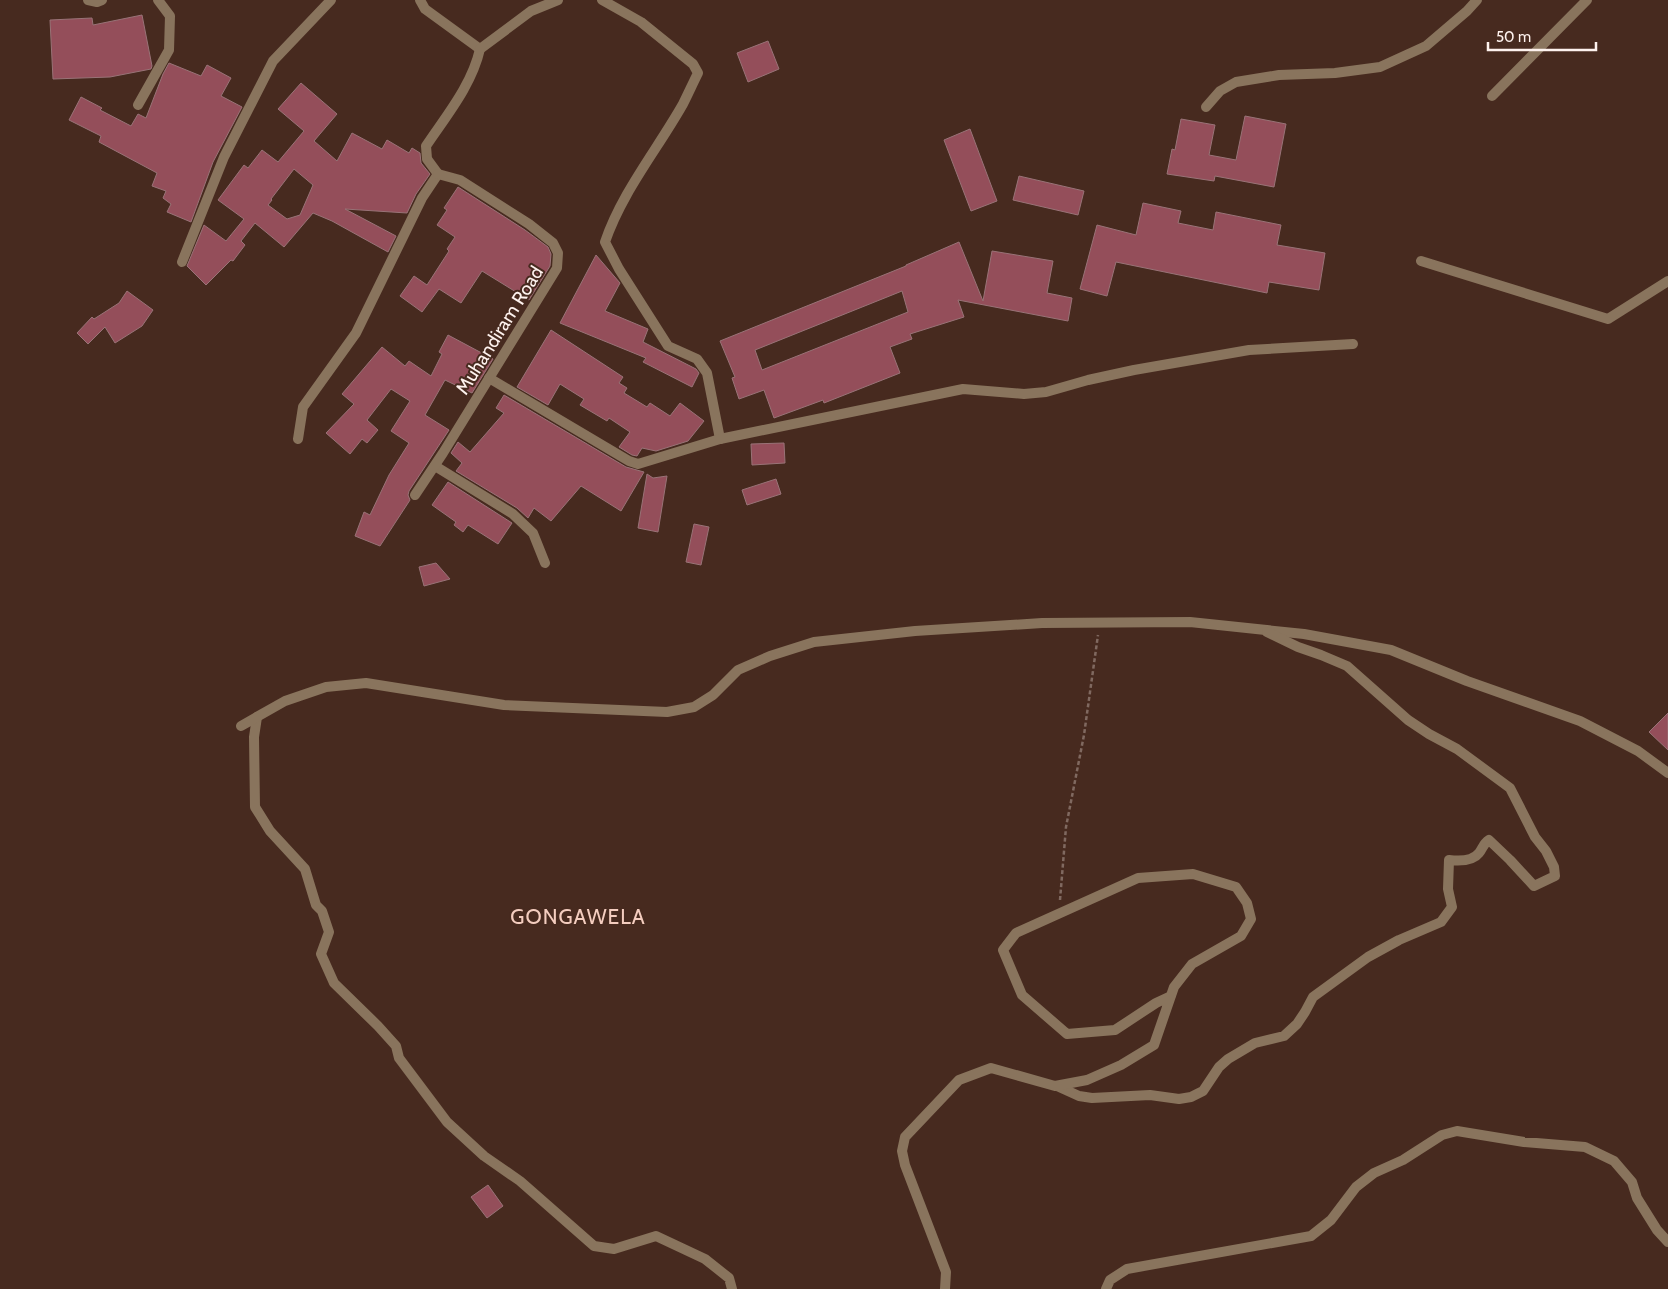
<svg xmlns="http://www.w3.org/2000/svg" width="1668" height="1289" viewBox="0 0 1668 1289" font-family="Cabin,sans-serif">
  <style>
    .building { fill: #944e5a; stroke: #997377; fill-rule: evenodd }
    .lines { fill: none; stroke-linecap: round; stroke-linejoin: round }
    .path { stroke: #806960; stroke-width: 2.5; stroke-dasharray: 4 2.5; stroke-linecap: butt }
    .street { stroke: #89745d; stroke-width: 10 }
    .labels { text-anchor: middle; stroke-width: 4; stroke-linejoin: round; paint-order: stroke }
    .street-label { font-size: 19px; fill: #fef2ee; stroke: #472a1f }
    .quarter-label { font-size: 21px; letter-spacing: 1px; fill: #f4cdbf; stroke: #472a1f }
  </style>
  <rect width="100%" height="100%" fill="#472a1f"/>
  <g class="building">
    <path d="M142,15L152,66L151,69L110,77L53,79L50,20L92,18L93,25Z"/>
    <path d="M768,41L779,69L748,82L737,53Z"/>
    <path d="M169,63L201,76L207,65L231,78L221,96L242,107L213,162L191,222L167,212L171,204L163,198L166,191L152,186L157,173L99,142L101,136L69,120L81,97L102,108L100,110L131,126L138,114L146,118L163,74Z"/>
    <path d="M301,83L337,114L314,141L337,161L352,133L382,149L387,140L409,153L412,148L420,153L421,163L430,174L416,194L407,213L345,209L396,236L388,252L332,221L313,213L284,247L255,223L241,241L245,245L233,261L231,260L206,285L187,266L204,225L226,241L244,219L218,200L244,165L248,168L262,150L278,162L304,131L278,109ZM294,169L313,185L300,215L287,219L268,205L272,200L271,199Z"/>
    <path d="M1245,116L1286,124L1274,187L1215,176L1214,181L1167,174L1172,149L1175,150L1181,119L1215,125L1209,155L1236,160Z"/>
    <path d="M970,129L997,201L971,211L944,140Z"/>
    <path d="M1019,176L1084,191L1078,215L1013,200Z"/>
    <path d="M458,187L525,230L548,247L551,254L550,266L529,300L482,271L461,303L439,289L422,312L400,296L414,276L427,285L449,251L447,249L455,237L437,225L447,210L444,208Z"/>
    <path d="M1143,203L1181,211L1178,223L1213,230L1216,212L1281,225L1277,245L1325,253L1319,290L1269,282L1267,293L1116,262L1107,296L1080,289L1097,225L1136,235Z"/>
    <path d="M959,242L983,301L992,251L1053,261L1047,293L1072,298L1068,321L958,300L964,317L910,334L912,339L890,347L900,373L824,403L823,400L774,418L764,390L739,399L732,378L735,377L720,341L906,266V265ZM902,291L908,312L762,370L755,350Z"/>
    <path d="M596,255L620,283L605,311L648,329L643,342L696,369L699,373L692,387L643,362L646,358L560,323Z"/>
    <path d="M127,291L153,310L142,326L115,343L105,327L88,344L77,333L92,317L94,319L119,303Z"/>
    <path d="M551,330L623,377L619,383L627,388L624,393L647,407L650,403L670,416L680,403L704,421L688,441L656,451L642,448L637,456L632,455L619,447L630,432L609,418L607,421L580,405L584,399L560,384L548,405L517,387Z"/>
    <path d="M448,335L493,359L472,393L445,380L425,415L449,430L409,491L408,495L410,500L380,546L355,536L364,512L370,515L389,475L409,443L391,431L410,401L391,389L367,420L378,430L367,443L362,439L350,454L326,433L354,404L342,394L382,347L405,366L409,361L431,376L442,354L439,352Z"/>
    <path d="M504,395L626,467L644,472L621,511L581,486L551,521L534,508L528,518L517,508L456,471L462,463L451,453L458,442L470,452L504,413L496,408Z"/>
    <path d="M784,443L785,463L752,465L751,444Z"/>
    <path d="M647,474L653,478L667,476L658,532L638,528Z"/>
    <path d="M776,479L781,494L747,505L742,490Z"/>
    <path d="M448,482L512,523L498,544L468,525L463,532L454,525L456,522L432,505Z"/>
    <path d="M694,524L709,527L701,565L686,562Z"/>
    <path d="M436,563L450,579L424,586L419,567Z"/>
    <path d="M1668,713V750L1649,732Z"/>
    <path d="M488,1185L503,1206L487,1218L471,1197Z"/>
  </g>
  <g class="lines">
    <path class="path" d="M1060,900L1066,827L1084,735L1098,635"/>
    <g class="street">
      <path d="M88,0L97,2L102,0"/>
      <path d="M420,0L425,9L480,49"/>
      <path d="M602,0L641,22L693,64L698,73C693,83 688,94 683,104C657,150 622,192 605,242L619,269L668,346L697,359L707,373L720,439"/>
      <path d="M1492,96L1587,0"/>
      <path d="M138,105L169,50L170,16L158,0"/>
      <path d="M1206,107L1220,91L1236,82L1279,75L1335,73L1380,67L1426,46L1467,11L1477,0"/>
      <path d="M1421,261L1608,319L1668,281"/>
      <path d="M182,262L224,157L273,61L331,0"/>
      <path d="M489,378L629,461L638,464L720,439L963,389L1024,394L1046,392L1088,380L1134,370L1249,350L1353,344"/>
      <path d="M298,439L303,407L356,333L422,198L438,174L427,159L426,146C446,116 472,85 480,49L531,11L558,0"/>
      <path d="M435,466L513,514L533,533L545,563"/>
      <path d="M415,495L443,453L557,268L558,253L553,243L529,224L460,180L438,174"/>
      <path d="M257,717L254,737L255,807L270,831L305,869L316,905L322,911L329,932L321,954L334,983L378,1026L396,1046L399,1058L447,1122L484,1156L520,1181L594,1246L614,1249L656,1236L705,1259L729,1278L732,1289"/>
      <path d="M241,726L285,701L326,687L366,683L504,705L667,712L694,707L713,695L738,670L770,656L814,642L915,631L1042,623L1190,622L1304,634L1391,650L1467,681L1580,721L1638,751L1668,773"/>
      <path d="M1057,1086L1079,1096L1092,1098L1150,1095L1179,1099L1191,1097L1203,1091L1219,1067L1228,1059L1255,1043L1284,1036L1297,1024L1305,1012L1313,997L1368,957L1399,940L1441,922L1452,907L1448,889L1449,860C1458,861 1473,861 1479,853C1483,848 1483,844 1489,840L1510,860L1534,886L1555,876L1554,867L1546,851L1535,837L1510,788L1457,749L1429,734L1408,720L1347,666L1321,655L1298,647L1267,632"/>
      <path d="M945,1289L946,1272L905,1165L902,1151L905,1137L959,1080L991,1068L1055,1086L1087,1080L1121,1065L1154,1045L1174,987L1192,964L1241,936L1251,919L1247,903L1236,887L1193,874L1138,878L1016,933L1003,950L1022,995L1067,1034L1115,1030L1156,1003L1171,996"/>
      <path d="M1106,1289L1110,1280L1127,1269L1311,1236L1331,1220L1356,1187L1374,1173L1403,1160L1442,1135L1457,1131L1524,1142L1585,1147L1614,1161L1632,1182L1637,1198L1657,1230L1668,1242"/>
    </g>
  </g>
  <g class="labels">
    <g class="street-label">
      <text transform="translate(499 330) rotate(-58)" y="7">Muhandiram Road</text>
    </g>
    <g class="quarter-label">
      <text x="578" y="924">GONGAWELA</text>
    </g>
  </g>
  <path d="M1488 42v8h108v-8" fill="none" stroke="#fef2ee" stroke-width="2.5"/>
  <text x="1496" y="42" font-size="15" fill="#fef2ee" stroke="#472a1f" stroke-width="4" paint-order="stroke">50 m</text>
</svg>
